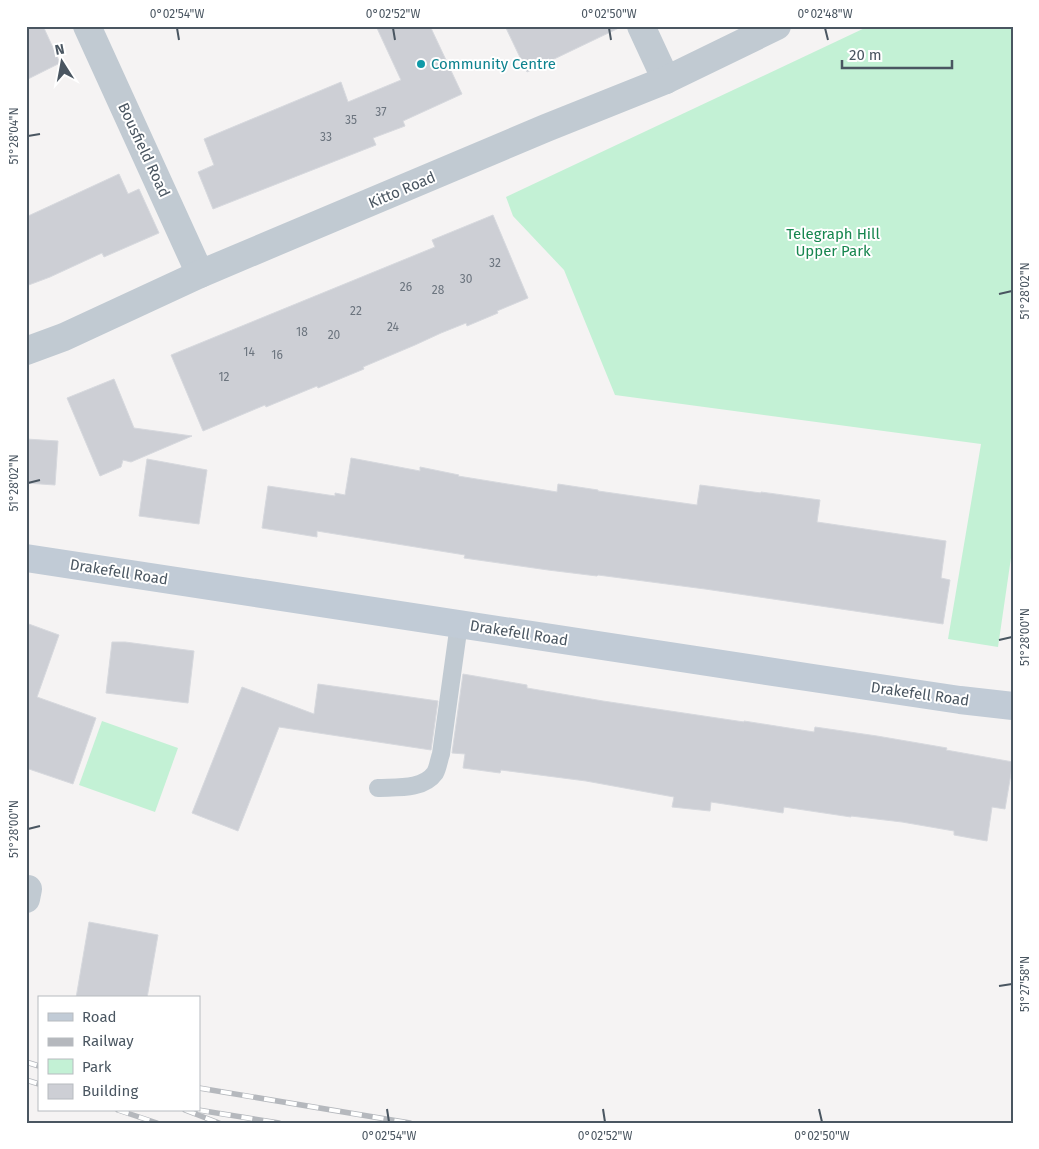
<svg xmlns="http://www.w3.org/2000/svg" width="1039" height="1149" viewBox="0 0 1039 1149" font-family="'Fira Sans',sans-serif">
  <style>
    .green { fill: #c3f1d5 }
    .building { fill: #cdcfd5; stroke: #d7d9de }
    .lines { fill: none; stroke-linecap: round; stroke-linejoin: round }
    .lane { stroke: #c1cad2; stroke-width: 18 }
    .street { stroke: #c1cad2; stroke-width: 28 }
    .secondary { stroke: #c1cbd6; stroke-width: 28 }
    .rail-casing { stroke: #b5b8bd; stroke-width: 5.5 }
    .rail { stroke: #fff; stroke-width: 4; stroke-dasharray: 11; stroke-linecap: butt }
    .ticks { fill: none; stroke: #4a5661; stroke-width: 2 }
    .culture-dot { fill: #0f9aa8; stroke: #fff; stroke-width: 2 }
    .labels { text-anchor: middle; stroke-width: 4; stroke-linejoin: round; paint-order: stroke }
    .number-label { font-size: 12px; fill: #6b747e }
    .culture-label { font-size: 15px; fill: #0d838f; stroke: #fff; text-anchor: start }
    .street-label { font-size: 15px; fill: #4a5661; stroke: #fff }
    .park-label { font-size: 15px; fill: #17864f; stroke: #fff }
    .neatline { fill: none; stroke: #4a5661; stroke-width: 2 }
    .ticks-label { font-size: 12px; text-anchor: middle; fill: #4a5661 }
  </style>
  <rect width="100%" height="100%" fill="#f5f3f3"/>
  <g class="green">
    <path d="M869,26H1013V544L998,647L948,639L981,444L615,395L564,270L513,216L506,197Z"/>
    <path d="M102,721L178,748L155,812L79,785Z"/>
  </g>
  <g class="building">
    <path d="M26,26H43L60,63L26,80Z"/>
    <path d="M376,26H430L462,94L403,121L405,126L373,138L376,145L213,209L198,172L214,165L204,139L341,82L348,102L401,80Z"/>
    <path d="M505,26H623L527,72Z"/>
    <path d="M119,174L128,194L139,189L159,233L104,257L102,253L50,277L26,286V217Z"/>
    <path d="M493,215L528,298L497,311L498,313L467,326L466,323L441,333L415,345L363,367L364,369L318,388L317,386L266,407L265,405L203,431L171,355L435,247L432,240Z"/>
    <path d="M114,379L134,428L192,436L131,462L123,460L121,467L100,476L67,398Z"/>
    <path d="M26,439L58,441L55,485L26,483Z"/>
    <path d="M351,458L420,471V467L459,475L458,476L557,492L558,484L598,490V491L697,505L700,485L761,493V492L820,500L817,522L946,541L941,578L950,580L943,624L705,589L598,575L597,576L548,570L464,558L465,555L317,531V537L262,528L268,486L335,496V493L345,495Z"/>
    <path d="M147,459L207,470L199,524L139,516Z"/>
    <path d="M26,623L59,635L37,697L96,718L73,784L26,768Z"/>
    <path d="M112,642H125L194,651L188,703L106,693Z"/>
    <path d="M463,674L527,685V688L603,701L744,722V721L814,732L815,727L877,736L947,748L946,750L1013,762L1005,809L992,807L987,841L954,835V831L902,822L851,816V817L784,807L783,813L711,802L710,811L672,807L674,797L586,781L501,770L500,773L463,768L465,754L452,753Z"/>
    <path d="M318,684L438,701L431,750L279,727L238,831L192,813L242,687L314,714Z"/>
    <path d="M89,922L158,935L147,998H76Z"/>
  </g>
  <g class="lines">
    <path class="lane" d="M378,788C396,787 423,790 435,773C438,768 439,759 441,754L459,624"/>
    <g class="street">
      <path d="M87,26L200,274"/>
      <path d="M641,26L666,80"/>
      <path d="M26,351L64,337L200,274L546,128L666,80L777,26"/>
      <path d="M26,899L28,889"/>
    </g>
    <path class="secondary" d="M26,558L813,678L960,700L1013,706"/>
    <g class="rail-casing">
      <g id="rail">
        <path d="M26,1062L39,1066"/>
        <path d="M26,1080L39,1084"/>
        <path d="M199,1088L410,1123"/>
        <path d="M118,1110L157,1123"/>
        <path d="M185,1110L219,1123"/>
        <path d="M198,1110L279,1123"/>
      </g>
    </g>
    <use href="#rail" class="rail"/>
  </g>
  <path class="ticks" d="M177,28L179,40M393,28L395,40M609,28L611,40M825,28L828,40M28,136L40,134M999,294L1012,291M28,483L40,480M999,640L1012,637M28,829L40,826M999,986L1012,984M387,1109L389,1122M603,1109L605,1122M819,1109L822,1122"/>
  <circle class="culture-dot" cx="421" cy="64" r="5"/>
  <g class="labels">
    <g class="number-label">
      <text x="381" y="116">37</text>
      <text x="351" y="124">35</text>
      <text x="326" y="141">33</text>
      <text x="495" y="267">32</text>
      <text x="466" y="283">30</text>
      <text x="406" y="291">26</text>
      <text x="438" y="294">28</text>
      <text x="356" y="315">22</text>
      <text x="393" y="331">24</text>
      <text x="302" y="336">18</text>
      <text x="334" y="339">20</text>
      <text x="249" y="356">14</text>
      <text x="277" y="359">16</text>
      <text x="224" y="381">12</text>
    </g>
    <g class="culture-label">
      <text x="431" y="69">Community Centre</text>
    </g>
    <g class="street-label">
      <text transform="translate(144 150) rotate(65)" y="5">Bousfield Road</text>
      <text transform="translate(402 190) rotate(-23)" y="5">Kitto Road</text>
      <text transform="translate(119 572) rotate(9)" y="5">Drakefell Road</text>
      <text transform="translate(519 633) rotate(9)" y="5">Drakefell Road</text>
      <text transform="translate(920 694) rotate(8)" y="5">Drakefell Road</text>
    </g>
    <g class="park-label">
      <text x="833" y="239">Telegraph Hill<tspan x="833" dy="17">Upper Park</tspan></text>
    </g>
  </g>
  <rect width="1039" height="1149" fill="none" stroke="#ffffff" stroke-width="55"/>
  <rect x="38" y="996" width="162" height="115" fill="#ffffff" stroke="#b7bbc0"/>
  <rect x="48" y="1013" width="25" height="8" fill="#c1cbd6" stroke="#b7bbc0"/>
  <text x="82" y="1022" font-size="15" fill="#4a5661">Road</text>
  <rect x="48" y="1038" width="25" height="8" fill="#b5b8bd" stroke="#b7bbc0"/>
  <text x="82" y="1046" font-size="15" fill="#4a5661">Railway</text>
  <rect x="48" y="1059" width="25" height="15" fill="#c3f1d5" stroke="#b7bbc0"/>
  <text x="82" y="1072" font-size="15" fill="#4a5661">Park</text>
  <rect x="48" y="1084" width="25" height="15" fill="#cdcfd5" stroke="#b7bbc0"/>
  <text x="82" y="1096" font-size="15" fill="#4a5661">Building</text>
  <g transform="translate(62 62) rotate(349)" stroke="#ffffff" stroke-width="4" paint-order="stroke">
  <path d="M0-4L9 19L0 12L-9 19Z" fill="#4a5661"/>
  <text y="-8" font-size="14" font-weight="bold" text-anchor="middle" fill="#4a5661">N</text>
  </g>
  <path d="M842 60v8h110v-8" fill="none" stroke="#4a5661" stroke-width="2.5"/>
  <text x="849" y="60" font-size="15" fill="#4a5661" stroke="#ffffff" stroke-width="4" paint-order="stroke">20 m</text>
  <rect x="28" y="28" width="984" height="1094" class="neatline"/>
  <g class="ticks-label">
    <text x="177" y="18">0°02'54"W</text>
    <text x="393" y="18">0°02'52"W</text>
    <text x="609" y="18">0°02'50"W</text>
    <text x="825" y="18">0°02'48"W</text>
    <text transform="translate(14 136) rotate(-90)" y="4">51°28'04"N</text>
    <text transform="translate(1025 291) rotate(-90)" y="4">51°28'02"N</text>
    <text transform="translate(14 483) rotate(-90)" y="4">51°28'02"N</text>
    <text transform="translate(1025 637) rotate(-90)" y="4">51°28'00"N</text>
    <text transform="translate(14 829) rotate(-90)" y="4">51°28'00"N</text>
    <text transform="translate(1025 984) rotate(-90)" y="4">51°27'58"N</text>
    <text x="389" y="1140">0°02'54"W</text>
    <text x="605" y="1140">0°02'52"W</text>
    <text x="822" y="1140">0°02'50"W</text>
  </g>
</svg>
